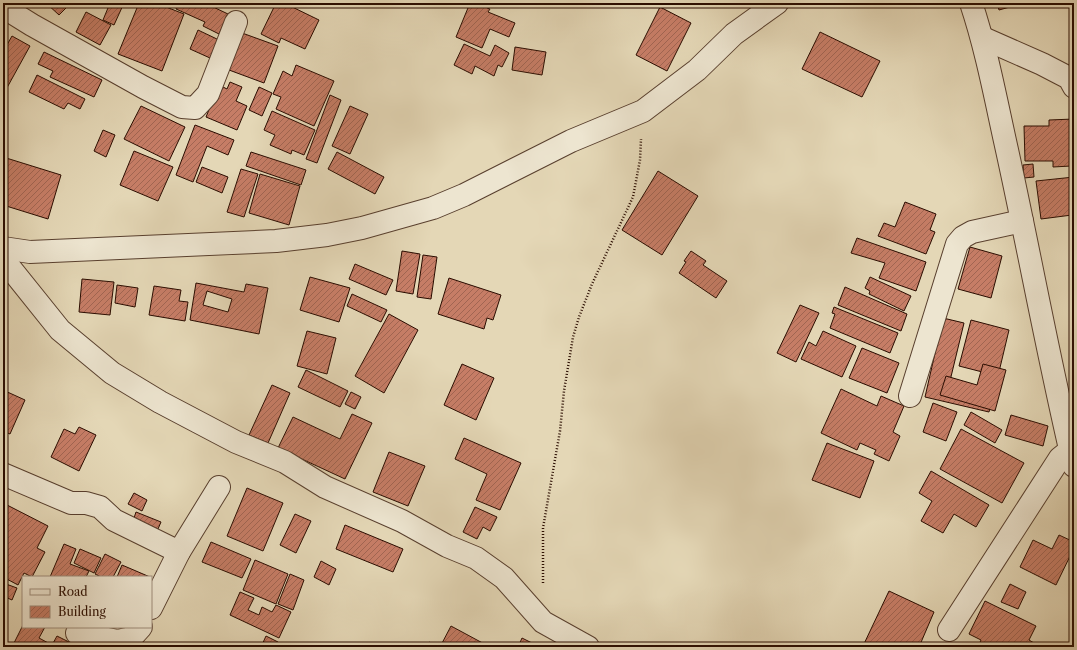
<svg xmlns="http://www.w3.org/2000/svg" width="1077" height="650" viewBox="0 0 1077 650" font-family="'Libre Caslon Text',serif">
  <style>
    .building { fill: url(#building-hatch); stroke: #2a0c00; fill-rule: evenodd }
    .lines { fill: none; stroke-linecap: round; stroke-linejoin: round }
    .street-casing { stroke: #583f2e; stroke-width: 24 }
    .path { stroke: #2a0c00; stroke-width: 2.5; stroke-dasharray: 1 2; stroke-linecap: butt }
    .street { stroke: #ede5d0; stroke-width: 22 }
  </style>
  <defs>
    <pattern id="building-hatch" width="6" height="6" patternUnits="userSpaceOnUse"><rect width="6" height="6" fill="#c67d66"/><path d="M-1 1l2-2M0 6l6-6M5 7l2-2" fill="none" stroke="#a16552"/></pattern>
  </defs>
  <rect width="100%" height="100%" fill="#e4d7b6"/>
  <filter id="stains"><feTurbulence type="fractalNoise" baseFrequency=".005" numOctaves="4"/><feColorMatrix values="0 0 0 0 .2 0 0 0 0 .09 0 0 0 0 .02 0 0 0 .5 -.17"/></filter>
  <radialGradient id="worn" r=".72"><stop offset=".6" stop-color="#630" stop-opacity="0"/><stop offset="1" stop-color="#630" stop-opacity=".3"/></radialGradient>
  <g class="building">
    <path d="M46,3H71L59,15Z"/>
    <path d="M110,3H124L114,25L103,20Z"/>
    <path d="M139,3H156L184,14L162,71L118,54Z"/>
    <path d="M178,3H202L209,5L228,14L219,34L203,26L205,22L176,9Z"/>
    <path d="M276,3H284L319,20L305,49L281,38L279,43L261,34Z"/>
    <path d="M470,3L489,4L487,8L490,9L488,12L515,23L509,37L490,29L482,48L456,37Z"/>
    <path d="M997,3H1024L999,10Z"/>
    <path d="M660,7L691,23L667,71L636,55Z"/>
    <path d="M86,12L111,25L100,45L76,32Z"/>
    <path d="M198,30L219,40L210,58L190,49Z"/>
    <path d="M820,32L880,61L862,97L802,69Z"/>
    <path d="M242,33L278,46L264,83L229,70Z"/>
    <path d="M12,36L30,46L3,95V52Z"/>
    <path d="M464,44L490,56L495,45L509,53L502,67L498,65L494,76L475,66L472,74L454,65Z"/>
    <path d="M515,47L546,52L542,75L512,70Z"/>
    <path d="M44,52L102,80L94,97L50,77L53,71L38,64Z"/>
    <path d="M296,65L334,81L314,126L276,109L281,97L273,94L283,71L292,76Z"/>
    <path d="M37,75L85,99L80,109L68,103L64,109L29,92Z"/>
    <path d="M230,82L242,87L236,101L247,106L237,130L206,117L219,85L227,89Z"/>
    <path d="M259,87L272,93L262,116L249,110Z"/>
    <path d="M330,95L341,100L317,163L306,159Z"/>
    <path d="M141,106L185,127L169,161L124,139Z"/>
    <path d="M350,106L368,114L350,154L332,146Z"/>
    <path d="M272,111L315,130L304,155L292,150L291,154L270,145L275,135L264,130Z"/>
    <path d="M1074,119V161H1071V166L1053,167V161H1025L1024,126H1049V120Z"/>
    <path d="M195,125L234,140L228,155L207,146L193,182L176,175Z"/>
    <path d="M103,130L115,135L106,157L94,151Z"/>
    <path d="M134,151L173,167L158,201L120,185Z"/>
    <path d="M251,152L306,170L301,185L246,166Z"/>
    <path d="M337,152L384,177L375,194L328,169Z"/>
    <path d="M3,157L61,175L48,219L3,205Z"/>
    <path d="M1033,164L1034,177L1024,178L1023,165Z"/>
    <path d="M202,167L228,177L222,193L196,182Z"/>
    <path d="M241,169L258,174L244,217L227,212Z"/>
    <path d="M658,171L698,196L662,255L622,230Z"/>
    <path d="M260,174L300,186L289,225L249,213Z"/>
    <path d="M1074,177V209H1071L1072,215L1041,219L1036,181Z"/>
    <path d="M905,202L936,214L930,230L935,232L926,254L878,236L884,223L895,227Z"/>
    <path d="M857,238L926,262L916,291L879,278L885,263L851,253Z"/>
    <path d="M970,247L1002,256L991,298L958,289Z"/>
    <path d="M402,251L420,254L413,294L396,291Z"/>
    <path d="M691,251L706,261L703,265L727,281L716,298L679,273L686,262L684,261Z"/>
    <path d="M423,255L437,257L431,299L417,297Z"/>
    <path d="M355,264L393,280L386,295L349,279Z"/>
    <path d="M310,277L350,288L339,322L300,310Z"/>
    <path d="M870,277L911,296L904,311L869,294L870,291L865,288Z"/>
    <path d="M449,278L501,295L493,320L487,318L484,329L438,314Z"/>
    <path d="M82,279L114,282L110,315L79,312Z"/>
    <path d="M196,283L244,292L246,284L268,288L259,334L190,320ZM207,291L232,299L228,312L203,305Z"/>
    <path d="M117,285L138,288L135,307L115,303Z"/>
    <path d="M154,286L181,290L179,301L188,302L185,321L149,315Z"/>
    <path d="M845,287L907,314L901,331L838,305Z"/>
    <path d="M352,294L387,310L381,322L347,306Z"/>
    <path d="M800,305L819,313L796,362L777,353Z"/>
    <path d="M834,307L898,333L890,353L830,328L835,314L832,313Z"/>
    <path d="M389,314L418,330L384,393L355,376Z"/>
    <path d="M943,318L964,323L949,385L993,395L989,412L925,397Z"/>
    <path d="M971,320L1009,330L998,376L959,366Z"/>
    <path d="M307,331L336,338L327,374L297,366Z"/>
    <path d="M823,331L856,346L842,377L801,359L809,342L816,346Z"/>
    <path d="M862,348L899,363L887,393L849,378Z"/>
    <path d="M462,364L494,378L476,420L444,405Z"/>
    <path d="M983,364L1006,370L995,411L940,395L946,376L977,385Z"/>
    <path d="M306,370L348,391L340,407L298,387Z"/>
    <path d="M272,385L290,393L268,443L249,435Z"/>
    <path d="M841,389L877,406L881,396L904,406L893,432L900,436L889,461L874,454L876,450L860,443L857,450L821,433Z"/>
    <path d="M3,390L25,400L10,434L3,431Z"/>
    <path d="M351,392L361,397L355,409L345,404Z"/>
    <path d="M933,403L957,412L946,441L923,432Z"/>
    <path d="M971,412L1002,430L995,443L964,425Z"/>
    <path d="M352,414L372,423L345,479L278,448L293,417L340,439Z"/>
    <path d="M1011,415L1048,426L1043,446L1005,435Z"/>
    <path d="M79,427L96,435L79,471L51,457L64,429L75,434Z"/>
    <path d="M961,429L1024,463L1002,503L940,469Z"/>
    <path d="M464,438L521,463L500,510L476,500L487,474L455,459Z"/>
    <path d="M827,443L874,461L860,498L812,480Z"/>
    <path d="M389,452L425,466L408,506L373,492Z"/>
    <path d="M931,471L989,505L976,527L954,514L943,533L921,521L932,501L919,493Z"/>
    <path d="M247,488L283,503L263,551L227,536Z"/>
    <path d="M134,493L147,500L142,511L128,504Z"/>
    <path d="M7,505L48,526L37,548L45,552L32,577L24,573L18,585L3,577V513Z"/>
    <path d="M475,507L497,517L490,531L483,527L477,539L463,532Z"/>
    <path d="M136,512L161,522L155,536L131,527Z"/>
    <path d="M295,514L311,521L296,553L280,545Z"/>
    <path d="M345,525L403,549L393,572L336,549Z"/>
    <path d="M1059,535L1074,542V548L1056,585L1020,567L1033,540L1052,549Z"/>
    <path d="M211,542L251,559L242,578L202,562Z"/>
    <path d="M64,544L76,549L70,564L89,571L86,577H50Z"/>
    <path d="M80,549L101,558L94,573L74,563Z"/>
    <path d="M105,554L121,562L113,577H101L95,574Z"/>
    <path d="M255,560L288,574L276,604L243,590Z"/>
    <path d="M321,561L336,569L329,585L314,577Z"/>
    <path d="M122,565L150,577H117Z"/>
    <path d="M290,574L304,580L293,610L278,604Z"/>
    <path d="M6,584L17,588L12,600L3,596V590Z"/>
    <path d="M1010,584L1026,592L1018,609L1001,602Z"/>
    <path d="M889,591L934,612L919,647L863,646Z"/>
    <path d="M240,592L254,598L248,610L259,615L262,607L272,612L276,605L291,612L279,638L230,615Z"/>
    <path d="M985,601L1036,626L1029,640L1034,643L1032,647H978L981,640L969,634Z"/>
    <path d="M23,625V627H45L39,638L52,645L57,636L79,647H12Z"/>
    <path d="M451,626L490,647H440Z"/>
    <path d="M266,636L278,642L275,647H261Z"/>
    <path d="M522,638L540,647H518Z"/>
    <path d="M429,642L438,647H426Z"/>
  </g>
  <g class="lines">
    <g class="street-casing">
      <g id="street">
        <path d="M971,3C987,51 996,101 1007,150C1030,255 1049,361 1074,466"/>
        <path d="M3,7L32,25L143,87L182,107L195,108L208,94L236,22"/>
        <path d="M983,38L1042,64L1069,78L1074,87"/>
        <path d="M3,248L30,252L276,241L327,235L362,228L433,208L464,195L571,141L643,111L697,70L734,34L777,3"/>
        <path d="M3,259L60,330L112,373L160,402L236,442L285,462L325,487L402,521L447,546L476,558L504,578L543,622L588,647"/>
        <path d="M910,396L957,244L963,237L972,232L1022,221"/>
        <path d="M3,474L71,503H86L100,507L114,520L179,552"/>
        <path d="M151,608L179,552L219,487"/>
        <path d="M949,630L1060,458L1070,450"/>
        <path d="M77,633L118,641L131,638L141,627"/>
      </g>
    </g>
    <path class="path" d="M543,583V528L560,431L564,391L573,337L579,317L592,284L633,197L640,160L641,139"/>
    <use href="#street" class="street"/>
  </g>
  <rect width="1077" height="650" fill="none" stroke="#e4d7b6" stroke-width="16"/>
  <rect x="4" y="4" width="1069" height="642" fill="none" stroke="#2a0c00" stroke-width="2"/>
  <rect x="8" y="8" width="1061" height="634" fill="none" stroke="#2a0c00"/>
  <rect x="22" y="576" width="130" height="52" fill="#ede5d0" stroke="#9f8e7d"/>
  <rect x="30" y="589" width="20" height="6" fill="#ede5d0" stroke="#9f8e7d"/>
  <text x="58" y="596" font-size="12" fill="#2a0c00">Road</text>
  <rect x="30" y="606" width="20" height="12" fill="url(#building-hatch)" stroke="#9f8e7d"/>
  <text x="58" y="616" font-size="12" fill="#2a0c00">Building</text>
  <rect width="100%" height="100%" filter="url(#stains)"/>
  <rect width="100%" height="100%" fill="url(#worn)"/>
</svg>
